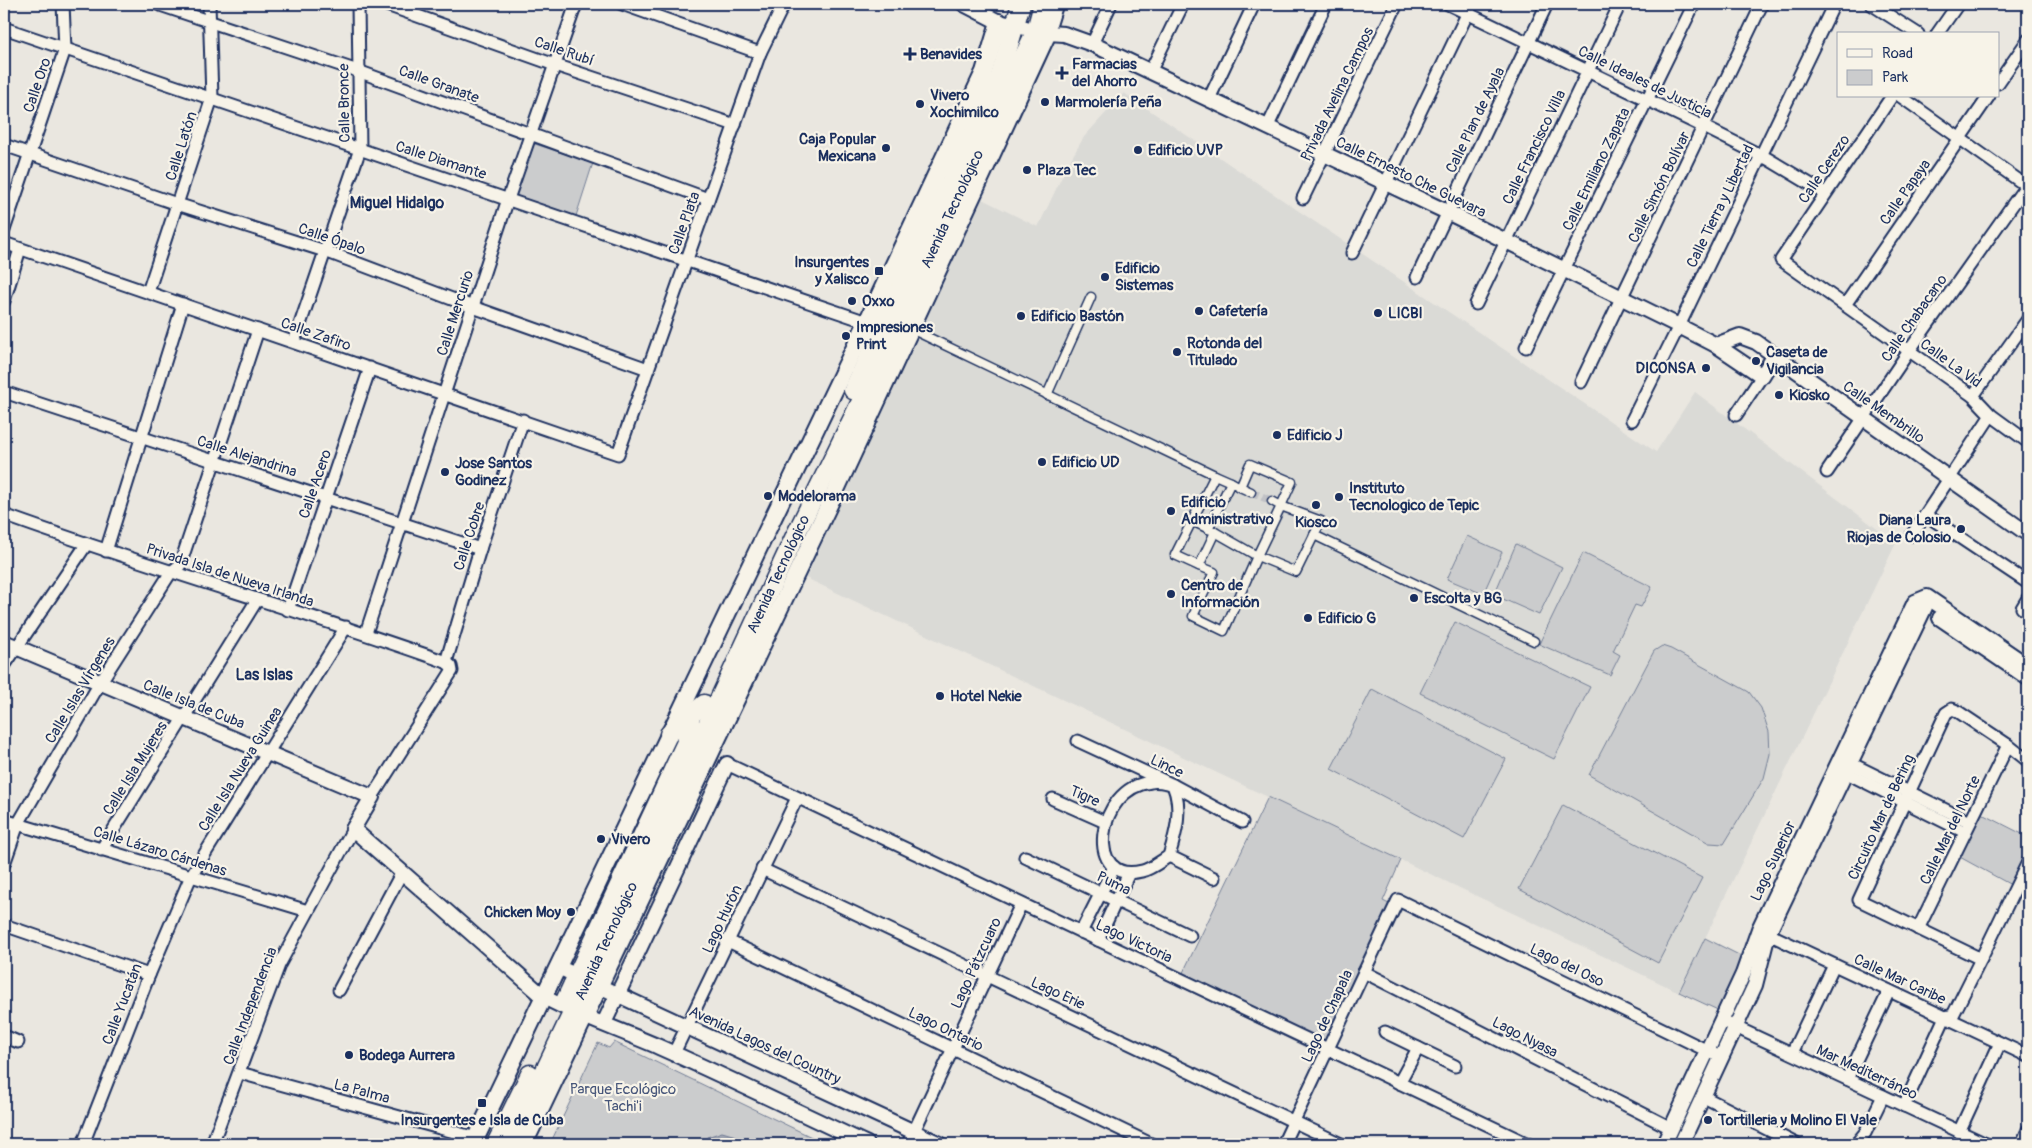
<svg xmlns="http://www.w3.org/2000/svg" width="2032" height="1148" viewBox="0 0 2032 1148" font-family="Pangolin,sans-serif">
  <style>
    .built { fill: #dadad6 }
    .green { fill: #cbcccd; stroke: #737e96 }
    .water { fill: #a3a8b4; stroke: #6d7892 }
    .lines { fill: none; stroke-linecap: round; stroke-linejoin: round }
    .pedestrian-tunnel { stroke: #c1c2c6; stroke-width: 8; stroke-dasharray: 8 4; stroke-linecap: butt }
    .pedestrian-casing { stroke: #1b2f5e; stroke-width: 11 }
    .minor-casing { stroke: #1b2f5e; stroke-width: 15 }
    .tertiary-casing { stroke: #1b2f5e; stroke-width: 18 }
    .primary-casing { stroke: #1b2f5e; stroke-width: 20 }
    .trunk-casing { stroke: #1b2f5e; stroke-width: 21 }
    .pedestrian { stroke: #f7f3e8; stroke-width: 8 }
    .minor { stroke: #f7f3e8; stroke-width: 11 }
    .tertiary { stroke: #f7f3e8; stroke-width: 14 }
    .primary { stroke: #f7f3e8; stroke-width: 16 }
    .trunk { stroke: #f7f3e8; stroke-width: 18 }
    .poi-dot { fill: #1b2f5e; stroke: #f7f3e8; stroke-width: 2 }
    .labels { text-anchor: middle; stroke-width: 4.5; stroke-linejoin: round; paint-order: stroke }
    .street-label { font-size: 15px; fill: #1b2f5e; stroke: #f7f3e8 }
    .poi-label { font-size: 15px; font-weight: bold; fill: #1b2f5e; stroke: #f7f3e8; text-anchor: start }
    .park-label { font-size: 15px; fill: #47567a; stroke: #f7f3e8 }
    .neighbourhood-label { font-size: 16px; font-weight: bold; fill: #1b2f5e; stroke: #f7f3e8 }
  </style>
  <rect width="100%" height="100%" fill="#eae7e0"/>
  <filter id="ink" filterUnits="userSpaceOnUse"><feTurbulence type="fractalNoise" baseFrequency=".02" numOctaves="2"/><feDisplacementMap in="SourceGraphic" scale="10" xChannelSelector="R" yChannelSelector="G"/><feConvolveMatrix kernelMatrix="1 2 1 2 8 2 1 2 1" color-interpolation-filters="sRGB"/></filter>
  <g filter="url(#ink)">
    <path class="built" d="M1124,93L1656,452L1695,392L1896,543L1679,992L806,578L982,199L1038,227L1068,164L1084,137Z"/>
    <g class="green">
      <path d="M532,143L593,163L576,216L514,195Z"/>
      <path d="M1467,536L1502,552L1483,594L1447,579Z"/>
      <path d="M1516,544L1562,567L1539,615L1494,595Z"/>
      <path d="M1583,553L1652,587L1641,607L1635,605L1613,651L1620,655L1610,675L1539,644Z"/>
      <path d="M1455,622L1590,687L1554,759L1420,693Z"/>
      <path d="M1662,646L1671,649L1749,692L1761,708L1769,732L1770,754L1764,778L1724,844L1709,843L1589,775L1654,651Z"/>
      <path d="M1372,689L1506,759L1464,839L1331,769Z"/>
      <path d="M1268,797L1401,860L1383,901L1393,906L1323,1055L1177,985Z"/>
      <path d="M1563,805L1702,878L1658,963L1519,889Z"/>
      <path d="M1977,811L2028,837V855L2013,886L1956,855Z"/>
      <path d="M1705,938L1743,957L1720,1011L1679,992Z"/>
      <path d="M614,1042L826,1144H550L598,1043L609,1048Z"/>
    </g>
    <path class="water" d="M722,1132L736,1136L745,1144H703L707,1137Z"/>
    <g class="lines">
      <path class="pedestrian-tunnel" d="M1251,492L1272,501"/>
      <g class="pedestrian-casing">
        <g id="pedestrian">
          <path d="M911,329L1215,475L1175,555L1199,566L1215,532L1192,521"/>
          <path d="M1047,395L1091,297"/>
          <path d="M1231,482L1240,487L1250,464L1292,482L1281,506L1272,501"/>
          <path d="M1240,487L1251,492"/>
          <path d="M1281,506L1321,521L1296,572L1257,556Z"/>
          <path d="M1208,529L1231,482L1215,475"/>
          <path d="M1314,535L1534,641"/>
          <path d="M1199,566L1214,572L1193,616L1224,631L1257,556L1215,532"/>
        </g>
      </g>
      <g class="minor-casing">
        <g id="minor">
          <path d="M157,4L358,71L708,199"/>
          <path d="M384,4L555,65L735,125"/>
          <path d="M622,4L760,53"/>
          <path d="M1448,4L1704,127L1768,159L1825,193"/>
          <path d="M1871,4L1918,34"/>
          <path d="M4,28L867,322"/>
          <path d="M1048,33L1057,4"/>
          <path d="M1937,34L1958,4"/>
          <path d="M1092,44L1111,4"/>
          <path d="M1150,72L1183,4"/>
          <path d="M1998,83L2028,40"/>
          <path d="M1892,96L1781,260L1973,396L1991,415L2028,442"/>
          <path d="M1900,96L2028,187"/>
          <path d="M1209,99L1254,4"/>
          <path d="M1267,128L1326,4"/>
          <path d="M4,145L177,204L325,251L473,307L648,369"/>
          <path d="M1303,198L1397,4"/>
          <path d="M4,230L65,49L63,4"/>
          <path d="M4,243L618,454L760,53L784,4"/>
          <path d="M1352,253L1472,4"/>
          <path d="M1417,277L1547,4"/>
          <path d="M148,292L212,98L209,4"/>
          <path d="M4,301L20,249"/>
          <path d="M1476,304L1620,4"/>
          <path d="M1845,305L1989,96"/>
          <path d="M294,342L360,149L358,4"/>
          <path d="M1526,347L1694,4"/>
          <path d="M1581,382L1762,4"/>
          <path d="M4,392L480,549"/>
          <path d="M1973,396L2028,319"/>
          <path d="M1736,415L1762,376"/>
          <path d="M1632,420L1679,326L1834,4"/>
          <path d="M1827,472L1909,351L2028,183"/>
          <path d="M4,515C150,568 300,610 446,662L451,666L452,671L372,797"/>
          <path d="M1926,515L2028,583"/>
          <path d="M1912,535L1991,415"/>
          <path d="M106,551L183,304"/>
          <path d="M2022,608L2028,598"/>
          <path d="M288,610L370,368"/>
          <path d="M366,633L508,199L576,4"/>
          <path d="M446,662L480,549L523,420"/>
          <path d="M4,666L86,545"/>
          <path d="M1078,741L1173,785L1242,822"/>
          <path d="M1844,760L1970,822"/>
          <path d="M2028,761L2008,745L1957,711L1952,709L1946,713L1859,900L1981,959L2028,862"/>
          <path d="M727,764L1528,1144"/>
          <path d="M1839,769L1965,832"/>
          <path d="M1167,783C1162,782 1156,781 1151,782C1095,788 1084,886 1142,871C1151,869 1161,861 1169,856C1176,833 1183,809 1173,785"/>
          <path d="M1053,799L1105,822"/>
          <path d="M4,820L308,911"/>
          <path d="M101,850L257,600"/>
          <path d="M1169,856L1214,878"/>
          <path d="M1025,857L1190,936"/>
          <path d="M4,864L18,824L100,683L171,572L180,565L258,330"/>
          <path d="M762,869L1341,1144"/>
          <path d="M4,925L149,975"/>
          <path d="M1918,929L2008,745"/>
          <path d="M1760,930L2028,1056"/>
          <path d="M1081,932L1114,867"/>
          <path d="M1098,940L1129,873"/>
          <path d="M728,941L1151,1144"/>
          <path d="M1364,972L1671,1128"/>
          <path d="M339,990L402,872"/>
          <path d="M1729,1024L1986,1144"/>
          <path d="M1385,1032L1455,1066"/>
          <path d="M4,1036L18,1042"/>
          <path d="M674,1053L797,798"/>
          <path d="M1792,1053L1834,965"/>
          <path d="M240,1073L476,1138"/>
          <path d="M1847,1079L1889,991"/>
          <path d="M1399,1083L1418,1048"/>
          <path d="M1704,1097L1796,1144"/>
          <path d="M1904,1106L1945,1017L1953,1015L1981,959"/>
          <path d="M1959,1132L2000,1043"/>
          <path d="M83,1144L149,975L191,876L346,627"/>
          <path d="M212,1144L279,965L353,829"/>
          <path d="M908,1144L1021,904"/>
          <path d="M1283,1144L1398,900L1714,1054"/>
          <path d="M1856,1144L1865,1133L1883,1096"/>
          <path d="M2022,1144L2028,1130"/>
        </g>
      </g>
      <g class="tertiary-casing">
        <g id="tertiary">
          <path d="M964,4L999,22L1048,33L1064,34L1092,44L1447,212L1679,326L1716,345L1762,376L1775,355"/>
          <path d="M1716,345L1740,336L1756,342L2028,534"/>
          <path d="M1940,618L2028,678"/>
          <path d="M4,642L372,797L353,829L544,997C580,1017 621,1030 659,1047C729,1078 798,1112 867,1144"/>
          <path d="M558,967L940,1144"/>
          <path d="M604,1023L727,764"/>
          <path d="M1664,1144L1743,974L1759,929L1915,602L1927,597L2028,666"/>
          <path d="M1681,1144L1755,985L1768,934L1925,607"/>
        </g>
      </g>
      <g class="primary-casing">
        <g id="primary">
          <path d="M473,1144L867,322L984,72L999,22"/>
          <path d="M524,1144L828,507L1048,33"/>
        </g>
      </g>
      <g class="trunk-casing">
        <g id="trunk">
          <path d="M888,277L915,257"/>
          <path d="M853,390L1000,76L1021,4"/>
          <path d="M866,424L868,395"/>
          <path d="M669,734L704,704"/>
          <path d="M564,1003L693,727"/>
          <path d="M496,1144L530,1074"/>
          <path d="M510,1144L631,889L794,538L890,342L1036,30L1043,4"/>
        </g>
      </g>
      <use href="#pedestrian" class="pedestrian"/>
      <use href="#minor" class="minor"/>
      <use href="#tertiary" class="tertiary"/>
      <use href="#primary" class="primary"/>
      <use href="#trunk" class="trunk"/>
    </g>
  </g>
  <g class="poi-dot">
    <path d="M907.5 46.5h5v5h5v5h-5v5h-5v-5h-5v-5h5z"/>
    <path d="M1059.5 65.5h5v5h5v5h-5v5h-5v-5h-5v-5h5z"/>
    <circle cx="1045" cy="102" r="5"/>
    <circle cx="920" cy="104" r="5"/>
    <circle cx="886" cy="148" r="5"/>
    <circle cx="1138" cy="150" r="5"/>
    <circle cx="1027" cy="170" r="5"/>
    <rect x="874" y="266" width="10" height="10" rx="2.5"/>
    <circle cx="1105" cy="277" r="5"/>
    <circle cx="852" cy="301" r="5"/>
    <circle cx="1199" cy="311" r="5"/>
    <circle cx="1378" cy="313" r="5"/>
    <circle cx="1021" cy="316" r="5"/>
    <circle cx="846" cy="336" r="5"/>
    <circle cx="1177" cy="352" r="5"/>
    <circle cx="1756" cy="361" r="5"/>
    <circle cx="1706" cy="368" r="5"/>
    <circle cx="1779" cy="395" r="5"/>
    <circle cx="1277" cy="435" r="5"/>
    <circle cx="1042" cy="462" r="5"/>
    <circle cx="445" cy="472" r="5"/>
    <circle cx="768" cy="496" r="5"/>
    <circle cx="1339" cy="497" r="5"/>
    <circle cx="1316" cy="505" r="5"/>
    <circle cx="1171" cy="511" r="5"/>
    <circle cx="1961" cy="529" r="5"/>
    <circle cx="1171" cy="594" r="5"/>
    <circle cx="1414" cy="598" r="5"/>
    <circle cx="1308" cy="618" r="5"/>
    <circle cx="940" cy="696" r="5"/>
    <circle cx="601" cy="839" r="5"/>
    <circle cx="571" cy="912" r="5"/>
    <circle cx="349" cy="1055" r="5"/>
    <rect x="477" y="1098" width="10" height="10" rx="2.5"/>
    <circle cx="1708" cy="1120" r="5"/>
  </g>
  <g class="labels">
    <g class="street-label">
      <text transform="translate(564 51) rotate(19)" y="5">Calle Rubí</text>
      <text transform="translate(1645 82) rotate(26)" y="5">Calle Ideales de Justicia</text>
      <text transform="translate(439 84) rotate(20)" y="5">Calle Granate</text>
      <text transform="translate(37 85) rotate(-71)" y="5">Calle Oro</text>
      <text transform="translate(1337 94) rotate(-64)" y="5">Privada Avelina Campos</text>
      <text transform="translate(344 103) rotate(-91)" y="5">Calle Bronce</text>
      <text transform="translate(1475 120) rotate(-64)" y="5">Calle Plan de Ayala</text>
      <text transform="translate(181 146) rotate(-72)" y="5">Calle Latón</text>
      <text transform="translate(1534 147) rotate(-64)" y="5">Calle Francisco Villa</text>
      <text transform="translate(441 160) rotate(18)" y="5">Calle Diamante</text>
      <text transform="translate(1596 169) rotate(-64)" y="5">Calle Emiliano Zapata</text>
      <text transform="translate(1824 169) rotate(-56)" y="5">Calle Cerezo</text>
      <text transform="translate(1411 177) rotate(26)" y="5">Calle Ernesto Che Guevara</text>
      <text transform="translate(1659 187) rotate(-64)" y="5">Calle Simón Bolívar</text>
      <text transform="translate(1905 192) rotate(-55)" y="5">Calle Papaya</text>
      <text transform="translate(1720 206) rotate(-64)" y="5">Calle Tierra y Libertad</text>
      <text transform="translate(952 209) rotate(-65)" y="5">Avenida Tecnológico</text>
      <text transform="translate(684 223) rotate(-70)" y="5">Calle Plata</text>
      <text transform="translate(332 239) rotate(19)" y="5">Calle Ópalo</text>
      <text transform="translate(455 313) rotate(-72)" y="5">Calle Mercurio</text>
      <text transform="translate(1914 318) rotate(-55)" y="5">Calle Chabacano</text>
      <text transform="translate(316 334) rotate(19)" y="5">Calle Zafiro</text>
      <text transform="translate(1951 363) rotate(36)" y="5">Calle La Vid</text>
      <text transform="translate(1884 412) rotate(35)" y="5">Calle Membrillo</text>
      <text transform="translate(247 456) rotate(18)" y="5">Calle Alejandrina</text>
      <text transform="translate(315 484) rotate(-71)" y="5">Calle Acero</text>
      <text transform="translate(469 536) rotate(-72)" y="5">Calle Cobre</text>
      <text transform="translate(778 574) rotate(-65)" y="5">Avenida Tecnológico</text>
      <text transform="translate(230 575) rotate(18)" y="5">Privada Isla de Nueva Irlanda</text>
      <text transform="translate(80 690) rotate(-59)" y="5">Calle Islas Vírgenes</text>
      <text transform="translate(194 704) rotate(22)" y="5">Calle Isla de Cuba</text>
      <text transform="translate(1167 766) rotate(26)" y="5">Lince</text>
      <text transform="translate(135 768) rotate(-58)" y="5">Calle Isla Mujeres</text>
      <text transform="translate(240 769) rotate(-58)" y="5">Calle Isla Nueva Guinea</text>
      <text transform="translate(1085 796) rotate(24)" y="5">Tigre</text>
      <text transform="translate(1881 817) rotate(-65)" y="5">Circuito Mar de Bering</text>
      <text transform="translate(1950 830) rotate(-64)" y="5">Calle Mar del Norte</text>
      <text transform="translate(160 851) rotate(17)" y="5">Calle Lázaro Cárdenas</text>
      <text transform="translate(1773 861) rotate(-65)" y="5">Lago Superior</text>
      <text transform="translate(1114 883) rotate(26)" y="5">Puma</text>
      <text transform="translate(722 919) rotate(-65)" y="5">Lago Hurón</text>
      <text transform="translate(606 941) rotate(-65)" y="5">Avenida Tecnológico</text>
      <text transform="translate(1134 941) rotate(25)" y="5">Lago Victoria</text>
      <text transform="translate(976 963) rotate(-65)" y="5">Lago Pátzcuaro</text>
      <text transform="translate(1567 965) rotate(26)" y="5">Lago del Oso</text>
      <text transform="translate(1900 979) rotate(25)" y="5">Calle Mar Caribe</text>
      <text transform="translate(1058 993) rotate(25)" y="5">Lago Erie</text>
      <text transform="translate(122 1004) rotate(-69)" y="5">Calle Yucatán</text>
      <text transform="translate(250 1006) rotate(-69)" y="5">Calle Independencia</text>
      <text transform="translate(1327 1016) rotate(-65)" y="5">Lago de Chapala</text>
      <text transform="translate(946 1029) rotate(26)" y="5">Lago Ontario</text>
      <text transform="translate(1525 1037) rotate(27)" y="5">Lago Nyasa</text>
      <text transform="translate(765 1045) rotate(25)" y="5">Avenida Lagos del Country</text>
      <text transform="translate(1867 1072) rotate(25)" y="5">Mar Mediterráneo</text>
      <text transform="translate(362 1091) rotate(15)" y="5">La Palma</text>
    </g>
    <g class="poi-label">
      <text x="920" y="59">Benavides</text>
      <text x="1072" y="69">Farmacias<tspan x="1072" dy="17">del Ahorro</tspan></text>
      <text x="930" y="100">Vivero<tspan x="930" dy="17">Xochimilco</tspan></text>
      <text x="1055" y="107">Marmolería Peña</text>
      <text x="876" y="144" text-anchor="end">Caja Popular<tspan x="876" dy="17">Mexicana</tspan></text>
      <text x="1148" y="155">Edificio UVP</text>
      <text x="1037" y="175">Plaza Tec</text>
      <text x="869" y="267" text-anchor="end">Insurgentes<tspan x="869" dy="17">y Xalisco</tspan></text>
      <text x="1115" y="273">Edificio<tspan x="1115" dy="17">Sistemas</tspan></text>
      <text x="862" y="306">Oxxo</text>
      <text x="1209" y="316">Cafetería</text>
      <text x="1388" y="318">LICBI</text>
      <text x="1031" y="321">Edificio Bastón</text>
      <text x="856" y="332">Impresiones<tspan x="856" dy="17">Print</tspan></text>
      <text x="1187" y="348">Rotonda del<tspan x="1187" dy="17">Titulado</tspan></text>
      <text x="1766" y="357">Caseta de<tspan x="1766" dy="17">Vigilancia</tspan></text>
      <text x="1696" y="373" text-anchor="end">DICONSA</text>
      <text x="1789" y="400">Kiosko</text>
      <text x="1287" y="440">Edificio J</text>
      <text x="1052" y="467">Edificio UD</text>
      <text x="455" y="468">Jose Santos<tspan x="455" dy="17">Godinez</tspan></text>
      <text x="1349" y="493">Instituto<tspan x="1349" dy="17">Tecnologico de Tepic</tspan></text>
      <text x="778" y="501">Modelorama</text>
      <text x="1181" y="507">Edificio<tspan x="1181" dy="17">Administrativo</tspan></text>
      <text x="1951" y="525" text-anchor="end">Diana Laura<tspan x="1951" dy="17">Riojas de Colosio</tspan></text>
      <text x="1316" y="527" text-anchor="middle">Kiosco</text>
      <text x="1181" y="590">Centro de<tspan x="1181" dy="17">Información</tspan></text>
      <text x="1424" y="603">Escolta y BG</text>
      <text x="1318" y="623">Edificio G</text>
      <text x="950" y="701">Hotel Nekie</text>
      <text x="611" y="844">Vivero</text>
      <text x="561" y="917" text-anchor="end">Chicken Moy</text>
      <text x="359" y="1060">Bodega Aurrera</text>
      <text x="482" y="1125" text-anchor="middle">Insurgentes e Isla de Cuba</text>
      <text x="1718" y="1125">Tortilleria y Molino El Vale</text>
    </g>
    <g class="park-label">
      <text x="623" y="1094">Parque Ecológico<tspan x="623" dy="17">Tachi'i</tspan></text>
    </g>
    <g class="neighbourhood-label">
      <text x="397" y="208">Miguel Hidalgo</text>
      <text x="264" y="680">Las Islas</text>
    </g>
  </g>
  <rect width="2032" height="1148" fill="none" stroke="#f7f3e8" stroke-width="20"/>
  <rect x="10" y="10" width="2012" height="1128" fill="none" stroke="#1b2f5e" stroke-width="2" filter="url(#ink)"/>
  <rect x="1837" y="32" width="162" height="65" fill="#f7f3e8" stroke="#9fa5b1"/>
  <rect x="1847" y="49" width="25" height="8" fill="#f7f3e8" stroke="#9fa5b1"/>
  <text x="1882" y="58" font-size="15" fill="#1b2f5e">Road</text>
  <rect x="1847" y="70" width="25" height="15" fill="#cbcccd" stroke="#9fa5b1"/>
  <text x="1882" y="82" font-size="15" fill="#1b2f5e">Park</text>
</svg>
